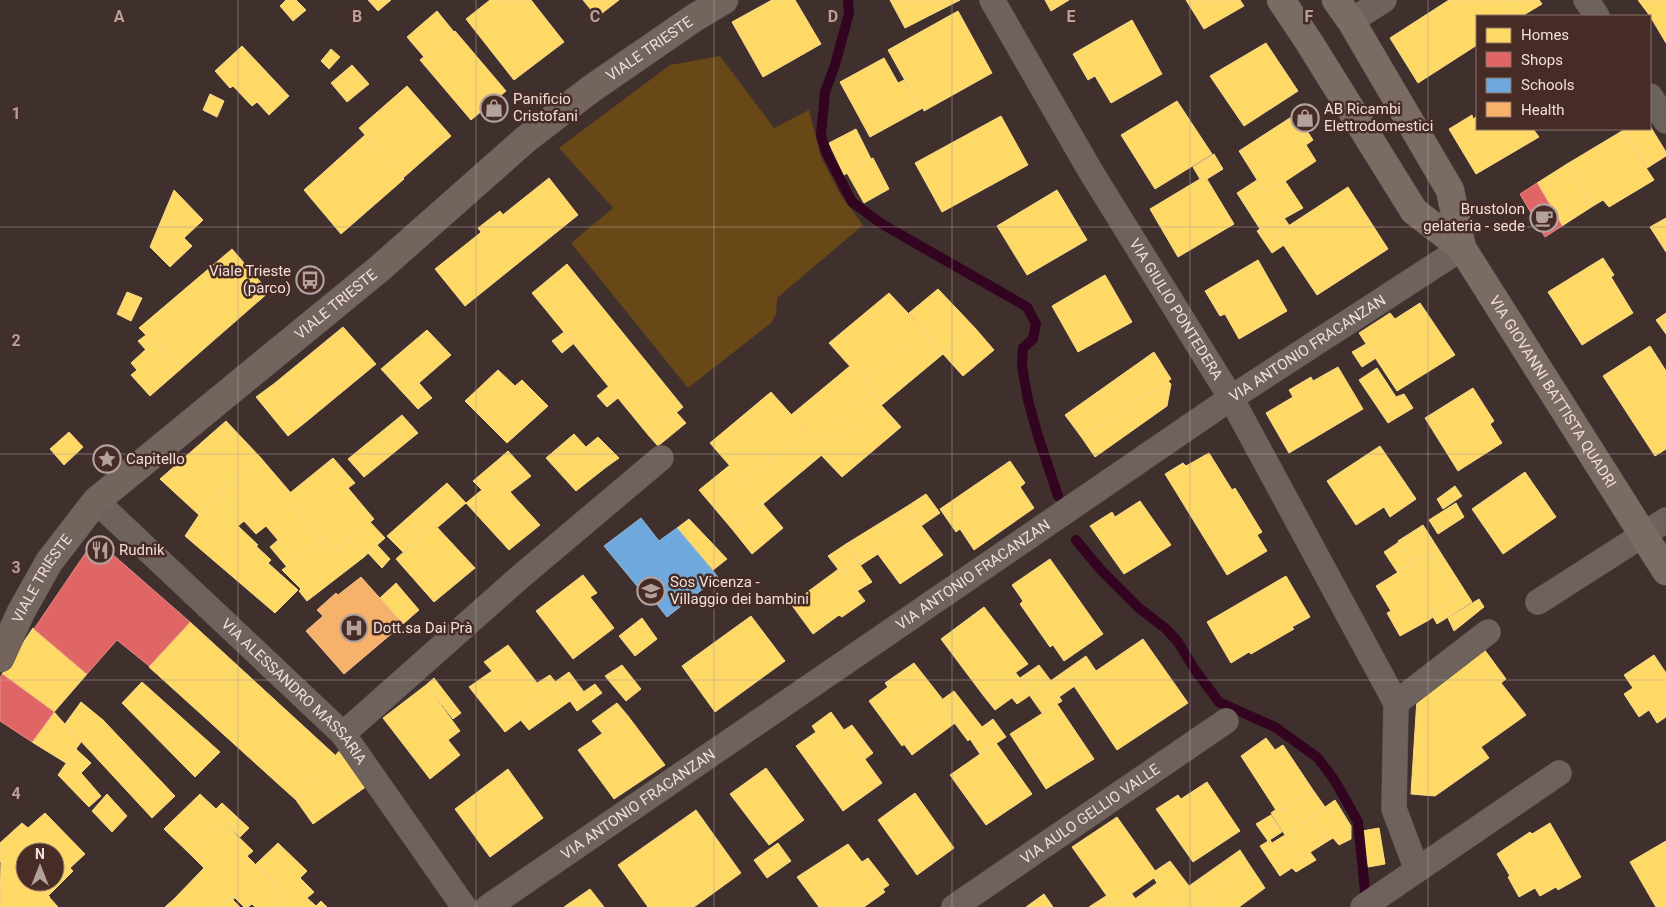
<svg xmlns="http://www.w3.org/2000/svg" width="1666" height="907" viewBox="0 0 1666 907" font-family="Roboto,sans-serif">
  <style>
    .green { fill: #694817 }
    .homes { fill: #ffd966; stroke: #fada89 }
    .shops { fill: #e06666; stroke: #e58a89 }
    .schools { fill: #6fa8dc; stroke: #96b8db }
    .health { fill: #f6b26b; stroke: #f4bf8c }
    .lines { fill: none; stroke-linecap: round; stroke-linejoin: round }
    .stream { stroke: #33041f; stroke-width: 10 }
    .street-casing { stroke: #5a4d4a; stroke-width: 26 }
    .secondary-casing { stroke: #5a4d4a; stroke-width: 29 }
    .primary-casing { stroke: #5a4d4a; stroke-width: 29 }
    .street { stroke: #6e625d; stroke-width: 25 }
    .secondary { stroke: #73655d; stroke-width: 28 }
    .primary { stroke: #7b6c63; stroke-width: 28 }
    .grid { fill: none; stroke: #b2a19d; stroke-width: 1; stroke-opacity: 0.55 }
    .labels { text-anchor: middle; stroke-width: 5; stroke-linejoin: round; paint-order: stroke }
    .street-label { font-size: 15px; fill: #f0deda; stroke: #472b25 }
    .poi-label { font-size: 15px; fill: #f0deda; stroke: #472b25; text-anchor: start }
    .grid-label { font-size: 16px; text-anchor: middle; font-weight: bold; fill: #b2a19d; stroke: #472b25; stroke-width: 5; stroke-linejoin: round; paint-order: stroke }
  </style>
  <rect width="100%" height="100%" fill="#3f302d"/>
  <path class="green" d="M720,56L774,128L809,110L821,157L840,194L863,225L777,298L776,314L771,323L688,388L571,243L613,208L559,148L670,65Z"/>
  <g class="homes">
    <path d="M286,0H296L306,10L293,21L280,6Z"/>
    <path d="M368,0H391L378,11Z"/>
    <path d="M490,0H531L564,42L514,80L466,19Z"/>
    <path d="M583,0H619L597,17Z"/>
    <path d="M772,0H795L821,44L763,77L732,22Z"/>
    <path d="M890,0H960L905,28Z"/>
    <path d="M1045,0H1069L1051,11Z"/>
    <path d="M1186,0H1240L1244,6L1204,29Z"/>
    <path d="M1449,0H1506L1516,16H1477V45L1418,83L1390,38Z"/>
    <path d="M1506,0H1539L1542,4L1522,16H1516Z"/>
    <path d="M1638,0H1666V43L1650,16Z"/>
    <path d="M437,11L454,32L424,57L407,37Z"/>
    <path d="M958,11L992,73L924,111L923,108L921,109L888,50Z"/>
    <path d="M1132,20L1162,74L1111,103L1095,76L1088,80L1073,54Z"/>
    <path d="M455,31L506,91L471,120L420,60Z"/>
    <path d="M1266,43L1298,91L1244,126L1210,76Z"/>
    <path d="M242,46L289,96L269,115L257,102L252,106L233,86L230,88L215,71Z"/>
    <path d="M331,49L340,57L329,69L321,61Z"/>
    <path d="M884,58L898,83L904,80L921,109L870,137L840,82Z"/>
    <path d="M352,65L369,84L347,102L331,83Z"/>
    <path d="M407,86L451,136L403,178L359,128Z"/>
    <path d="M210,94L224,101L217,117L203,110Z"/>
    <path d="M1177,101L1212,154L1155,189L1121,135Z"/>
    <path d="M1296,114L1313,140L1306,145L1316,161L1266,194L1239,151Z"/>
    <path d="M1472,115L1473,119L1477,116V129H1533L1539,137L1476,174L1449,129Z"/>
    <path d="M1001,116L1028,165L942,212L915,163Z"/>
    <path d="M1650,126L1666,152V156L1647,168L1622,131L1625,129H1650Z"/>
    <path d="M856,129L871,159L844,175L829,143Z"/>
    <path d="M1622,131L1654,180L1609,207L1603,200L1593,206L1567,164Z"/>
    <path d="M365,135L404,179L341,234L304,190Z"/>
    <path d="M1214,154L1223,169L1207,179L1205,176L1200,179L1193,167Z"/>
    <path d="M873,158L889,189L864,203L847,173Z"/>
    <path d="M1567,164L1593,206L1562,226L1537,183Z"/>
    <path d="M1205,176L1234,224L1178,257L1150,209Z"/>
    <path d="M549,178L578,215L465,306L435,269Z"/>
    <path d="M1257,180L1266,194L1285,181L1303,208L1285,218L1282,215L1260,229L1237,193Z"/>
    <path d="M1348,187L1388,249L1317,295L1276,234Z"/>
    <path d="M174,190L203,220L184,238L192,246L170,267L150,247Z"/>
    <path d="M1057,190L1087,240L1027,275L997,226Z"/>
    <path d="M500,211L503,215L481,232L478,228Z"/>
    <path d="M1282,215L1289,225L1276,234L1284,245L1272,253L1257,231Z"/>
    <path d="M1666,218V252L1650,227Z"/>
    <path d="M232,249L269,292L182,368L156,340L146,350L138,341L146,335L139,328Z"/>
    <path d="M1603,258L1614,275L1611,277L1633,313L1582,345L1548,292Z"/>
    <path d="M1258,260L1287,311L1239,339L1225,314L1220,316L1205,291Z"/>
    <path d="M567,264L683,407L649,436L532,293Z"/>
    <path d="M1105,275L1132,322L1078,352L1052,306Z"/>
    <path d="M938,289L975,328L943,354L923,332L925,331L909,313Z"/>
    <path d="M127,292L142,298L131,321L117,314Z"/>
    <path d="M889,293L925,331L864,382L829,343Z"/>
    <path d="M1420,303L1455,355L1397,391L1359,333L1390,313L1395,319Z"/>
    <path d="M1666,313V334L1656,320Z"/>
    <path d="M343,327L376,364L307,421L275,383Z"/>
    <path d="M975,328L994,350L963,376L943,354Z"/>
    <path d="M427,330L451,355L405,395L381,369Z"/>
    <path d="M564,332L573,344L562,353L552,341Z"/>
    <path d="M923,332L943,354L883,404L864,382Z"/>
    <path d="M156,340L182,368L150,396L131,375L137,370L131,363Z"/>
    <path d="M1366,344L1376,358L1362,367L1352,352Z"/>
    <path d="M1650,346L1666,371V449L1655,456L1603,376Z"/>
    <path d="M1154,352L1171,379L1082,438L1065,415Z"/>
    <path d="M850,366L872,391L816,441L791,415Z"/>
    <path d="M1338,367L1363,409L1289,453L1266,413L1293,397L1289,390L1311,377L1313,381Z"/>
    <path d="M1377,368L1396,397L1404,394L1413,408L1388,423L1359,380Z"/>
    <path d="M498,370L515,386L522,380L548,406L507,443L465,401Z"/>
    <path d="M1168,381L1171,384L1167,406L1095,457L1082,438Z"/>
    <path d="M275,383L307,421L288,436L256,397Z"/>
    <path d="M419,383L432,398L418,409L405,395Z"/>
    <path d="M609,386L618,398L607,407L597,396Z"/>
    <path d="M1473,388L1494,421L1490,424L1502,443L1458,471L1425,418Z"/>
    <path d="M872,391L883,404L763,504L744,482L806,431L816,441Z"/>
    <path d="M771,392L806,431L744,482L710,443Z"/>
    <path d="M881,405L901,427L842,477L821,455Z"/>
    <path d="M676,412L686,423L658,446L649,436Z"/>
    <path d="M402,415L418,433L364,477L348,459Z"/>
    <path d="M226,421L260,457L219,492L199,515L160,479Z"/>
    <path d="M69,432L83,447L64,465L50,449Z"/>
    <path d="M574,434L605,468L576,491L546,458Z"/>
    <path d="M598,437L619,458L605,468L586,447Z"/>
    <path d="M1380,446L1416,499L1390,517L1384,507L1356,525L1327,481Z"/>
    <path d="M508,451L531,476L522,483L499,459Z"/>
    <path d="M1209,453L1232,490L1235,488L1262,532L1257,535L1267,551L1227,575L1165,474L1183,463L1186,466Z"/>
    <path d="M260,457L290,492L285,497L321,539L287,567L270,547L278,540L266,526L256,534L244,521L219,492Z"/>
    <path d="M333,458L355,483L348,488L374,519L333,553L285,497Z"/>
    <path d="M499,459L522,483L510,492L495,479L482,490L473,481Z"/>
    <path d="M1010,461L1025,483L1020,487L1034,508L974,550L960,529L956,532L940,509Z"/>
    <path d="M730,465L763,504L732,529L699,490Z"/>
    <path d="M1525,472L1556,517L1503,554L1472,509Z"/>
    <path d="M495,479L510,492L540,525L509,550L466,503Z"/>
    <path d="M447,483L466,503L438,527L434,524L403,552L387,536Z"/>
    <path d="M1455,486L1462,496L1443,509L1437,499Z"/>
    <path d="M219,492L244,521L238,526L258,545L256,546L271,560L268,563L298,590L275,613L185,536L199,515Z"/>
    <path d="M926,494L940,513L921,526L906,507Z"/>
    <path d="M1140,501L1171,545L1124,574L1090,526L1112,512L1115,517Z"/>
    <path d="M1456,503L1464,517L1438,534L1429,520Z"/>
    <path d="M763,504L783,528L752,554L732,529Z"/>
    <path d="M906,507L914,516L872,546L878,554L861,565L846,544Z"/>
    <path d="M914,516L943,555L900,584L872,546Z"/>
    <path d="M689,519L727,559L713,570L677,528Z"/>
    <path d="M370,522L385,538L364,557L349,540Z"/>
    <path d="M434,524L475,568L434,602L396,559Z"/>
    <path d="M1423,525L1472,602L1437,624L1433,617L1429,620L1427,616L1458,598L1429,553L1413,563L1398,541Z"/>
    <path d="M321,539L333,553L349,540L364,557L307,601L299,591L301,589L282,570Z"/>
    <path d="M1399,542L1413,563L1398,573L1384,552Z"/>
    <path d="M846,544L858,562L843,572L840,568L838,569L828,556Z"/>
    <path d="M377,545L390,559L382,568L368,553Z"/>
    <path d="M1429,553L1458,598L1427,616L1429,620L1400,636L1387,613L1391,611L1376,586Z"/>
    <path d="M1050,559L1103,634L1064,661L1053,645L1050,647L1020,604L1023,601L1012,585Z"/>
    <path d="M858,562L872,582L857,591L843,572Z"/>
    <path d="M840,568L865,601L842,617L839,615L813,634L791,604Z"/>
    <path d="M583,575L597,593L590,597L614,628L573,659L536,611Z"/>
    <path d="M1286,576L1310,617L1292,627L1294,629L1251,654L1249,652L1231,663L1207,622Z"/>
    <path d="M396,583L419,610L403,624L380,598Z"/>
    <path d="M1479,599L1484,607L1454,631L1448,618Z"/>
    <path d="M984,607L1028,664L983,695L941,639Z"/>
    <path d="M751,616L785,661L715,712L682,666Z"/>
    <path d="M642,618L657,639L635,656L619,636Z"/>
    <path d="M190,622L336,756L296,800L149,667Z"/>
    <path d="M33,628L87,674L54,712L2,674Z"/>
    <path d="M1143,639L1188,703L1117,750L1074,686Z"/>
    <path d="M508,645L547,696L518,717L521,720L505,732L469,687L492,671L484,662Z"/>
    <path d="M1484,649L1506,679L1501,683L1526,715L1481,747L1489,758L1435,796L1411,794L1417,698Z"/>
    <path d="M1654,655L1666,673V717L1657,723L1649,710L1639,717L1624,694L1633,688L1624,675Z"/>
    <path d="M1086,656L1096,671L1059,697L1049,682Z"/>
    <path d="M914,663L951,710L902,746L869,701L888,687L885,683Z"/>
    <path d="M622,665L641,689L626,701L605,676Z"/>
    <path d="M1039,665L1051,681L1017,704L1012,698L1027,687L1020,678Z"/>
    <path d="M569,672L584,692L570,701L555,682Z"/>
    <path d="M1015,672L1027,687L995,710L983,695Z"/>
    <path d="M550,675L570,701L529,730L518,717L547,696L537,683Z"/>
    <path d="M434,678L461,713L453,719L426,685Z"/>
    <path d="M142,682L220,752L195,777L122,703Z"/>
    <path d="M1049,682L1062,701L1042,713L1030,696Z"/>
    <path d="M595,684L602,693L577,711L570,701Z"/>
    <path d="M426,685L460,731L448,740L460,755L430,779L383,718Z"/>
    <path d="M954,691L982,727L993,719L1006,737L980,754L970,739L968,741L947,713L951,710L943,699Z"/>
    <path d="M81,702L103,720L175,796L152,818L65,724Z"/>
    <path d="M617,703L628,716L602,733L592,721Z"/>
    <path d="M1057,704L1094,759L1046,789L1010,734Z"/>
    <path d="M54,712L81,742L66,763L32,742Z"/>
    <path d="M831,712L882,783L843,811L796,746L816,732L812,726Z"/>
    <path d="M947,713L955,723L912,755L904,744Z"/>
    <path d="M628,716L665,765L614,799L578,750Z"/>
    <path d="M852,725L873,753L865,759L844,730Z"/>
    <path d="M1266,738L1275,750L1283,745L1313,790L1281,811L1279,807L1276,810L1241,756Z"/>
    <path d="M996,743L1032,794L986,825L950,775Z"/>
    <path d="M76,749L91,763L81,773L101,796L89,807L58,775Z"/>
    <path d="M341,749L367,786L313,824L296,800Z"/>
    <path d="M766,768L804,820L769,845L730,794Z"/>
    <path d="M508,769L543,818L490,857L455,809Z"/>
    <path d="M1207,782L1240,831L1193,862L1156,809L1178,795L1181,799Z"/>
    <path d="M1313,790L1325,807L1285,835L1271,813L1279,807L1281,811Z"/>
    <path d="M915,793L954,848L917,875L878,820Z"/>
    <path d="M107,794L127,816L112,832L92,811Z"/>
    <path d="M200,794L216,809L222,803L249,828L240,837L223,822L190,854L164,829Z"/>
    <path d="M1335,800L1351,826V839L1339,845L1333,838L1328,841L1311,817Z"/>
    <path d="M696,810L741,873L694,907H648L618,865Z"/>
    <path d="M45,813L85,854L70,868L73,871L48,896L43,891L53,882H55V880L68,866L47,845L39,852H25V864L13,874L0,861V843L22,823L28,828Z"/>
    <path d="M1271,815L1282,832L1268,841L1256,824Z"/>
    <path d="M1117,817L1158,875L1114,906L1072,847Z"/>
    <path d="M1311,817L1328,841L1301,858L1285,835Z"/>
    <path d="M223,822L253,851L247,856L285,894L271,907H255L252,904L248,907H244L233,896L220,907H181L174,899L204,868L190,854Z"/>
    <path d="M1550,823L1581,877L1558,890L1556,887L1540,896L1535,888L1519,897L1508,877L1510,876L1497,854L1530,832L1532,834Z"/>
    <path d="M1379,828L1385,864L1368,867L1362,831Z"/>
    <path d="M1285,835L1301,858L1310,852L1316,860L1296,872L1292,868L1280,876L1260,846L1270,840L1272,843Z"/>
    <path d="M1666,841V907H1656L1630,862Z"/>
    <path d="M278,843L307,871L300,878L314,892L307,898L316,906L321,901L327,907H271L285,894L256,864Z"/>
    <path d="M778,843L791,861L767,878L754,860Z"/>
    <path d="M848,844L885,892L864,907H819L797,877Z"/>
    <path d="M1240,850L1249,864L1205,893L1215,907H1200L1189,892L1168,907H1142L1135,899L1157,883L1154,878L1158,875L1155,871L1170,861L1189,886Z"/>
    <path d="M55,853L68,866L55,880Z"/>
    <path d="M868,858L889,885L883,889L862,862Z"/>
    <path d="M1,860L13,874L25,864V882H53L43,891L50,897L42,904L45,907H0Z"/>
    <path d="M1249,864L1265,888L1239,907H1215L1205,893Z"/>
    <path d="M590,889L604,907H564Z"/>
    <path d="M1189,892L1200,907H1168Z"/>
    <path d="M1131,893L1142,907H1089L1106,896L1114,906Z"/>
    <path d="M1044,894L1053,907H1026Z"/>
    <path d="M233,896L235,897L233,900L240,907H220Z"/>
    <path d="M49,897L58,907H45L42,904Z"/>
    <path d="M174,899L181,907H165Z"/>
  </g>
  <g class="shops">
    <path d="M1537,183L1562,226L1545,237L1520,194Z"/>
    <path d="M95,539L190,622L149,666L117,640L87,674L34,629Z"/>
    <path d="M2,674L54,712L32,742L0,721V678Z"/>
  </g>
  <path class="schools" d="M641,518L659,541L677,528L718,577L667,617L641,584L637,586L604,546Z"/>
  <path class="health" d="M361,577L403,624L344,674L306,631L323,616L317,610L336,593L338,595Z"/>
  <g class="lines">
    <g class="stream">
      <path d="M848,0L849,13L835,65L825,92L821,135L826,152L852,202L882,224L1027,307L1036,324L1033,339L1023,348L1022,366L1028,400L1038,436L1058,496"/>
      <path d="M1076,540L1101,570L1139,608L1165,628L1178,642L1195,670L1219,702L1275,727L1318,758L1335,781L1358,822L1365,891L1371,903"/>
    </g>
    <g class="street-casing">
      <g id="street">
        <path id="s1" d="M992,0L1091,172L1231,398L1396,703L1488,632"/>
        <path d="M1586,0L1597,16"/>
        <path d="M1351,21L1384,0"/>
        <path d="M1650,96L1666,121"/>
        <path id="s2" d="M96,501L343,734L464,907"/>
        <path d="M1538,602L1666,520"/>
        <path d="M1396,703L1394,809L1417,870"/>
        <path d="M343,734L520,577L661,458"/>
        <path id="s3" d="M488,907L1231,398L1462,248"/>
        <path id="s4" d="M954,907L1226,721"/>
        <path d="M1363,907L1559,773"/>
      </g>
    </g>
    <g class="secondary-casing">
      <g id="secondary">
        <path id="s5" d="M0,658L21,612L49,562L96,501L379,269L526,139L591,89L694,18L724,0"/>
      </g>
    </g>
    <g class="primary-casing">
      <g id="primary">
        <path id="s6" d="M1281,0L1309,42L1414,211L1462,248L1666,571"/>
        <path d="M1336,0L1351,21L1450,190L1462,248"/>
      </g>
    </g>
    <use href="#street" class="street"/>
    <use href="#secondary" class="secondary"/>
    <use href="#primary" class="primary"/>
  </g>
  <path class="grid" d="M238,0V907M476,0V907M714,0V907M952,0V907M1190,0V907M1428,0V907M0,227H1666M0,454H1666M0,680H1666"/>
  <defs>
    <g id="shop-ring" transform="scale(1.4375)"><circle r="9.5" fill="#472b25" stroke="#b2a19d" stroke-width="1.5"/><path d="M-5-2.5h2.3a2.7 3.5 0 0 1 5.4 0H5L5.5 6h-11ZM-1.5-2.5h3a1.5 2.3 0 0 0-3 0Z" fill="#b2a19d"/></g>
    <g id="cafe-ring" transform="scale(1.4375)"><circle r="9.5" fill="#472b25" stroke="#b2a19d" stroke-width="1.5"/><path d="M-5.5-4.5H6V0H3Q3 3.5 0 3.5H-2.5Q-5.5 3.5-5.5 0ZM3-3.2v2h1.7v-2ZM-6 4.5H4V6H-6Z" fill="#b2a19d"/></g>
    <g id="bus-ring" transform="scale(1.4375)"><circle r="9.5" fill="#472b25" stroke="#b2a19d" stroke-width="1.5"/><path d="M-5-6H5V4H4V6H2V4H-2V6H-4V4H-5ZM-3.5-4V0h7V-4ZM-3.5 1.2v1.5H-2V1.2ZM2 1.2v1.5H3.5V1.2Z" fill="#b2a19d"/></g>
    <g id="sight-ring" transform="scale(1.4375)"><circle r="9.5" fill="#472b25" stroke="#b2a19d" stroke-width="1.5"/><path d="M0-6L1.8-2.2L6-1.7L2.9 1.2L3.7 5.4L0 3.3L-3.7 5.4L-2.9 1.2L-6-1.7L-1.8-2.2Z" fill="#b2a19d"/></g>
    <g id="restaurant-ring" transform="scale(1.4375)"><circle r="9.5" fill="#472b25" stroke="#b2a19d" stroke-width="1.5"/><path d="M-5-6h1v4h1v-4h1v4h1v-4h1v5L-1.5 .5V6h-2V.5L-5-1ZM5-6V6H3V1.5H1.5Q1.5-4 5-6Z" fill="#b2a19d"/></g>
    <g id="school-ring" transform="scale(1.4375)"><circle r="9.5" fill="#472b25" stroke="#b2a19d" stroke-width="1.5"/><path d="M0-5L7-2L0 1L-7-2ZM-4 1L0 2.5L4 1V4Q0 6-4 4Z" fill="#b2a19d"/></g>
    <g id="hospital-ring" transform="scale(1.4375)"><circle r="9.5" fill="#472b25" stroke="#b2a19d" stroke-width="1.5"/><path d="M-5-5h3v3.5h4V-5h3V5h-3V1.5h-4V5h-3Z" fill="#b2a19d"/></g>
  </defs>
  <g fill-rule="evenodd">
    <use href="#shop-ring" x="494" y="108"/>
    <use href="#shop-ring" x="1305" y="118"/>
    <use href="#cafe-ring" x="1544" y="218"/>
    <use href="#bus-ring" x="310" y="280"/>
    <use href="#sight-ring" x="107" y="459"/>
    <use href="#restaurant-ring" x="100" y="550"/>
    <use href="#school-ring" x="651" y="591"/>
    <use href="#hospital-ring" x="354" y="628"/>
  </g>
  <g class="labels">
    <g class="street-label">
      <text dy="5" stroke="none"><textPath href="#s5" startOffset="900">VIALE TRIESTE</textPath></text>
      <text dy="5" stroke="none"><textPath href="#s5" startOffset="495">VIALE TRIESTE</textPath></text>
      <text dy="5" stroke="none"><textPath href="#s1" startOffset="360">VIA GIULIO PONTEDERA</textPath></text>
      <text dy="5" stroke="none"><textPath href="#s3" startOffset="992">VIA ANTONIO FRACANZAN</textPath></text>
      <text dy="5" stroke="none"><textPath href="#s6" startOffset="480">VIA GIOVANNI BATTISTA QUADRI</textPath></text>
      <text dy="5" stroke="none"><textPath href="#s3" startOffset="588">VIA ANTONIO FRACANZAN</textPath></text>
      <text dy="5" stroke="none"><textPath href="#s5" startOffset="90">VIALE TRIESTE</textPath></text>
      <text dy="5" stroke="none"><textPath href="#s2" startOffset="275">VIA ALESSANDRO MASSARIA</textPath></text>
      <text dy="5" stroke="none"><textPath href="#s3" startOffset="182">VIA ANTONIO FRACANZAN</textPath></text>
      <text dy="5" stroke="none"><textPath href="#s4" startOffset="165">VIA AULO GELLIO VALLE</textPath></text>
    </g>
    <g class="poi-label">
      <text x="513" y="104">Panificio<tspan x="513" dy="17">Cristofani</tspan></text>
      <text x="1324" y="114">AB Ricambi<tspan x="1324" dy="17">Elettrodomestici</tspan></text>
      <text x="1525" y="214" text-anchor="end">Brustolon<tspan x="1525" dy="17">gelateria - sede</tspan></text>
      <text x="291" y="276" text-anchor="end">Viale Trieste<tspan x="291" dy="17">(parco)</tspan></text>
      <text x="126" y="464">Capitello</text>
      <text x="119" y="555">Rudnik</text>
      <text x="670" y="587">Sos Vicenza -<tspan x="670" dy="17">Villaggio dei bambini</tspan></text>
      <text x="373" y="633">Dott.sa Dai Prà</text>
    </g>
  </g>
  <g class="grid-label">
    <text x="119" y="22">A</text>
    <text x="357" y="22">B</text>
    <text x="595" y="22">C</text>
    <text x="833" y="22">D</text>
    <text x="1071" y="22">E</text>
    <text x="1309" y="22">F</text>
    <text x="16" y="119">1</text>
    <text x="16" y="346">2</text>
    <text x="16" y="573">3</text>
    <text x="16" y="799">4</text>
  </g>
  <rect x="1476" y="15" width="175" height="115" fill="#472b25" stroke="#8b736d"/>
  <rect x="1486" y="28" width="25" height="15" fill="#ffd966" stroke="#8b736d"/>
  <text x="1521" y="40" font-size="15" fill="#f0deda">Homes</text>
  <rect x="1486" y="52" width="25" height="15" fill="#e06666" stroke="#8b736d"/>
  <text x="1521" y="65" font-size="15" fill="#f0deda">Shops</text>
  <rect x="1486" y="78" width="25" height="15" fill="#6fa8dc" stroke="#8b736d"/>
  <text x="1521" y="90" font-size="15" fill="#f0deda">Schools</text>
  <rect x="1486" y="102" width="25" height="15" fill="#f6b26b" stroke="#8b736d"/>
  <text x="1521" y="115" font-size="15" fill="#f0deda">Health</text>
  <g transform="translate(40 867)"><circle r="24" fill="#472b25" stroke="#8b736d"/>
  <path d="M0-4L9 19L0 12L-9 19Z" fill="#b2a19d"/>
  <text y="-8" font-size="14" font-weight="bold" text-anchor="middle" fill="#f0deda">N</text>
  </g>
</svg>
